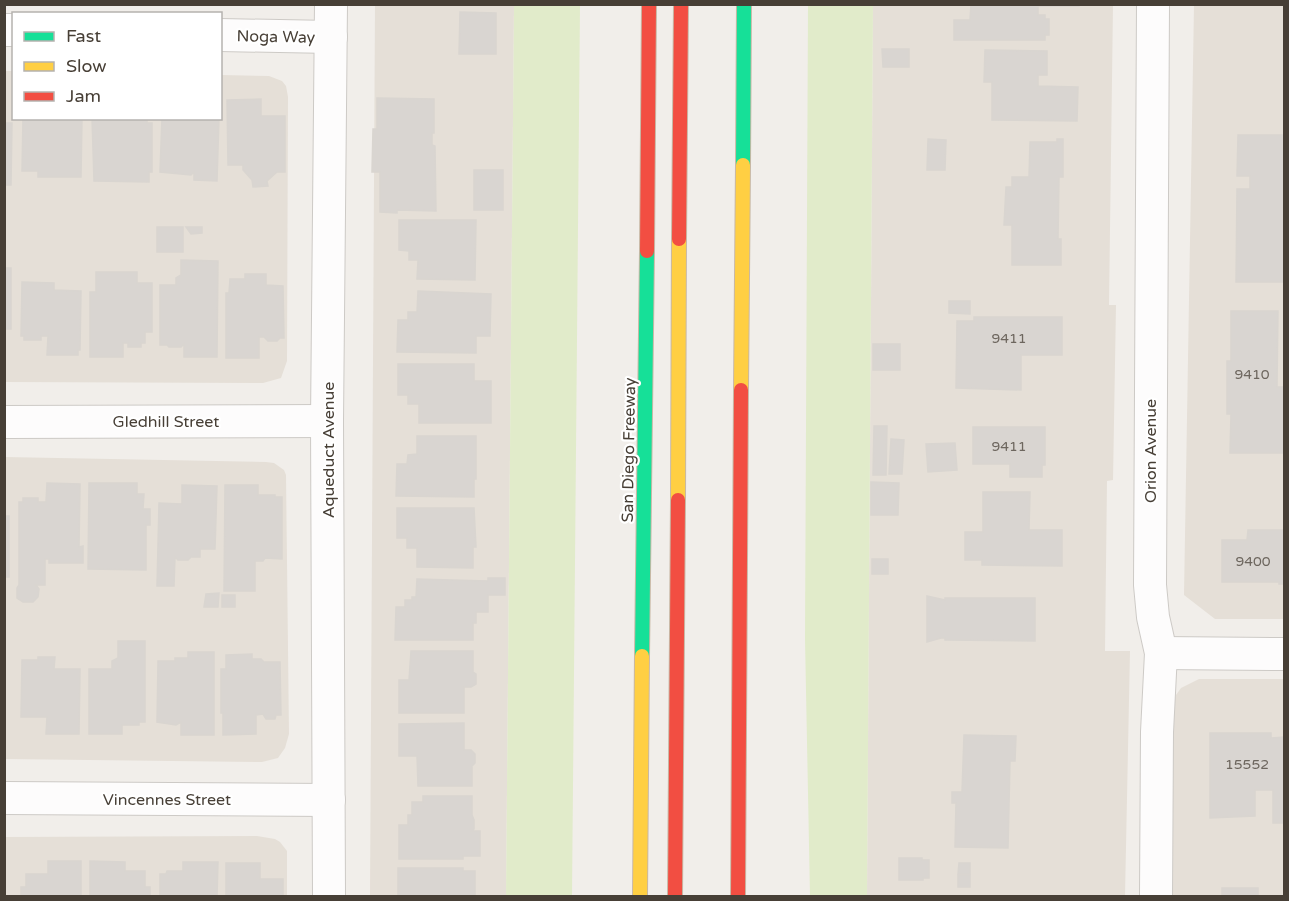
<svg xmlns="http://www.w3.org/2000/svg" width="1289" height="901" viewBox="0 0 1289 901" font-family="'Varela Round',sans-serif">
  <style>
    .residential { fill: #e5dfd7 }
    .green { fill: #e1ebca }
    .building { fill: #d9d5d1; stroke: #d9d5d0; stroke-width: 1.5 }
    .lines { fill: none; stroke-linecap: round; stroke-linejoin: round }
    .street-casing { stroke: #cdcac6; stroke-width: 34 }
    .fast-casing { stroke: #c8b8a5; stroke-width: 16 }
    .slow-casing { stroke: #c8b8a5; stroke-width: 16 }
    .jam-casing { stroke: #c8b8a5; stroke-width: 16 }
    .street { stroke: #fdfcfc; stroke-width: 32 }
    .fast { stroke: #16e098; stroke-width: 14 }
    .slow { stroke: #ffcf43; stroke-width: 14 }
    .jam { stroke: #f24e42; stroke-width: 14 }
    .labels { text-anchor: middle; stroke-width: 4.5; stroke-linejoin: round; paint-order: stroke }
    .number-label { font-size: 14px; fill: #6d665e }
    .street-label { font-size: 16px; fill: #473f36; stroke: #fff }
  </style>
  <rect width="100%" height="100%" fill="#f1eeea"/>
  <g class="residential">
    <path d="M375,5H514L506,896H370Z"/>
    <path d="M873,5H1113L1109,305H1116L1113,480L1107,481L1105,651H1130L1125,896H867Z"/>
    <path d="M1194,5H1284V619H1215L1184,595Z"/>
    <path d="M4,71H13L14,118H220L221,75L269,76L282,81L286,86L288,97L287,361L281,378L263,383L5,382Z"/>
    <path d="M5,457L266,462L274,463L284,470L286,475L289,734L285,748L278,758L262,762L5,759Z"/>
    <path d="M1199,679H1284V896H1172L1173,706L1176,695L1181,688Z"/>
    <path d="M257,836L275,839L280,842L287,851V896H5L4,837Z"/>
  </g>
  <g class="green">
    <path d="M514,5H580L572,896H506Z"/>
    <path d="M808,5H873L867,896H810L805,639Z"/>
  </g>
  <g class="building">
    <path d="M971,4H1079V6H1038V15H1045V19H1049V35H1045V40H954V20H970Z"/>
    <path d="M460,12L496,13V54H459Z"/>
    <path d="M882,49H909V67H883Z"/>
    <path d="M985,50L1047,51V75H1038V86L1078,87L1077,121L992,120V82H984Z"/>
    <path d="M377,98L434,99V133H432V145L435,146L436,211L397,210V213L380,212V172H372L373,129H377Z"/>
    <path d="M261,99V116H285V172H277L267,181L268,186L253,187L252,180L243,170V165H228L227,100Z"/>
    <path d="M23,118H82L81,177H38V171H22Z"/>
    <path d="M92,118H147V123H152V172H149V182L94,181Z"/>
    <path d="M162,118H219L217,181L194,180V172L191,175L160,172Z"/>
    <path d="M4,123H12L11,185H4Z"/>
    <path d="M1238,135H1282L1284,282H1236L1237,189H1250V176H1237Z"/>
    <path d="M928,139L946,140L945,170H927Z"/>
    <path d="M1057,139H1063V177H1059L1058,239H1061V265H1012V225H1004L1006,187H1012V177H1029L1030,142H1057Z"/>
    <rect x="474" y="170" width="29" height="40"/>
    <path d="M399,220H476L475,280L417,279L418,260H409V251L399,250Z"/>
    <rect x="157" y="227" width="26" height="25"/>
    <path d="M186,227H202V233L191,234Z"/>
    <path d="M181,260L218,261L217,357H184V344L181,347H169L167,345H160V285H176V278L181,275Z"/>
    <rect x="4" y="268" width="7" height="61"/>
    <path d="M96,272H137V283H152V332H145V343H141V347H128V343H123V357H90V292H96Z"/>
    <path d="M245,274H266V285L283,286L284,338H280L277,341H268L264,337H259V358H226V293H229L230,279H245Z"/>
    <path d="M22,282L54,283V290L81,291L80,350H78V355H47L48,336H41V340H24V336H21Z"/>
    <path d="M418,291L491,294L490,336H476V353L397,352L398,320H408V312H417Z"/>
    <path d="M949,301H970V314L949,313Z"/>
    <path d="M1231,311H1278L1277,387H1284V453H1230L1231,414H1227V361H1231Z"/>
    <path d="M974,317H1062V355H1021V390L956,388L957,321H974Z"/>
    <rect x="873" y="344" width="27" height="26"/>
    <path d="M398,364H474V381H491V423H419V404H408V395H398Z"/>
    <path d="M874,426H887L886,475H873Z"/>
    <path d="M973,427H1045V465H1042V477H1010V464H973Z"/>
    <path d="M417,436H476V479H474V497L396,496L397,464H407L408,455L417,454Z"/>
    <path d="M891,439L904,440L902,474H889Z"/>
    <path d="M955,443L957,470L928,472L926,444Z"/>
    <path d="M871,482L899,483L898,515H871Z"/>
    <path d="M47,483L80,484L79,547L83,546V563H49V559H45V585H36L39,589L38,597L33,602H23L17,598V588L19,585V502H23V498H38V502H46Z"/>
    <path d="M89,483H137V494H144L143,509H150V525H146V570L88,569Z"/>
    <path d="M182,485L217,486L215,549H200V557H191L188,560H178L175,557L174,586H157L159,503L182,504Z"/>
    <path d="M225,485H258V495H275V497H282V559L265,558L263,561H255V591H224Z"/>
    <path d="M983,492H1030L1029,530H1062V566L982,565V560H965V532H983Z"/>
    <path d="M397,508H474L476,547H473V568L417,567V548H407V538H397Z"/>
    <rect x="4" y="516" width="5" height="61"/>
    <path d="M1248,530H1284V584H1279V582H1222V540H1247Z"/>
    <rect x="872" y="559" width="16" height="15"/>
    <path d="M488,578H505V595H488V612H476V623H473V640H395L396,607H405V600H412V597H416L417,579L488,581Z"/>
    <path d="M219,593L218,607H204L206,594Z"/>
    <rect x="222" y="595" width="13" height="12"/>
    <path d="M927,596L945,600V598H1035V641L945,640V638H941L927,642Z"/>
    <path d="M118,641H145V722H139V725H122V734H89V669H112V661L118,658Z"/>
    <path d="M411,651H473V672L476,674V684L471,687H464V713H399V680H409Z"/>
    <path d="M188,652H214V735H181V722L176,725L157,722L158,661H175V658H188Z"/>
    <path d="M252,654V659H261L264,662H280L281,715H276L275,719H266L263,714L256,715V734L223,735V713H221V669H226V655Z"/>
    <path d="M38,657H55L54,669H80L79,734H46L47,717H21L22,660H38Z"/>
    <path d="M464,723V750H471L475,754V763L472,766V786H418L417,756H399V724Z"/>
    <path d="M1210,733H1271V738L1284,737V823H1273V790H1255V816L1210,818Z"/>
    <path d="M964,735L1016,736L1015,761H1010L1008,848L955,847L956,803H952V792H962Z"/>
    <path d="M423,796H472V815L474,820V829L472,831H480V856H463V859H399V825H408V815H412V802H423Z"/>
    <path d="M899,858H922V860H929V878H923V880H899Z"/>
    <path d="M48,861H81V896H21V887H26V874H48Z"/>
    <path d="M90,861L125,862V871H145V887H150V896H90Z"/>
    <path d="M183,862H218L217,896H160V874H166L167,871H183Z"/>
    <path d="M226,863H260V879H283V896H226Z"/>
    <path d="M959,863H970V874H958Z"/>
    <path d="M398,868H463V871H475V895H469L471,896H398Z"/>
    <rect x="958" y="875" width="12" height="12"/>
    <rect x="1222" y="888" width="36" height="8"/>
  </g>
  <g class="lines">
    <g class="street-casing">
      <g id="street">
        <path d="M1153,4L1150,585L1153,617L1161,653L1157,732L1156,896"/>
        <path d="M4,30H14"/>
        <path d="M220,35L331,37"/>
        <path d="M4,422L327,421"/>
        <path d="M1161,653L1284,654"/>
        <path d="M4,798L329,800"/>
        <path d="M329,896L327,421L331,4"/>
      </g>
    </g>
    <g class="fast-casing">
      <g id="fast">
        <path d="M743,165L744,4"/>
        <path d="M642,656L647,251"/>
      </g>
    </g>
    <g class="slow-casing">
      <g id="slow">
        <path d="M741,390L743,165"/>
        <path d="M678,500L679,239"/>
        <path d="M640,896L642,656"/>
      </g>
    </g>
    <g class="jam-casing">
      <g id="jam">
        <path d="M679,239L681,4"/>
        <path d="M647,251L649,4"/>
        <path d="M675,896L678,500"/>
        <path d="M738,896L741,390"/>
      </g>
    </g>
    <use href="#street" class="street"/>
    <use href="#fast" class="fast"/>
    <use href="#slow" class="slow"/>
    <use href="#jam" class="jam"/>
  </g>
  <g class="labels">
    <g class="number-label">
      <text x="1009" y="343">9411</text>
      <text x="1252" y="379">9410</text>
      <text x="1009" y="451">9411</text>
      <text x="1253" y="566">9400</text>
      <text x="1247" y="769">15552</text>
    </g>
    <g class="street-label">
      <text transform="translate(276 36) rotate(1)" y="6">Noga Way</text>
      <text x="166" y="427">Gledhill Street</text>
      <text transform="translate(328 450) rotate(-90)" y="6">Aqueduct Avenue</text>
      <text transform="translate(628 450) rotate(-89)" y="6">San Diego Freeway</text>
      <text transform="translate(1150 451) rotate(-90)" y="6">Orion Avenue</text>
      <text x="167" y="805">Vincennes Street</text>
    </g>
  </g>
  <rect width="1289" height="901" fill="none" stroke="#473f36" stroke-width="12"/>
  <rect x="12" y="12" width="210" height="108" fill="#ffffff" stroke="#b5b2af" stroke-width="1.5"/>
  <rect x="24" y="32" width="30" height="9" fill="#16e098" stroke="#b5b2af" stroke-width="1.5"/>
  <text x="66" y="42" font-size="18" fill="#473f36">Fast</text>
  <rect x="24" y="62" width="30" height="9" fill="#ffcf43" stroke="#b5b2af" stroke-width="1.5"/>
  <text x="66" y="72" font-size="18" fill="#473f36">Slow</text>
  <rect x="24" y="92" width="30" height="9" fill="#f24e42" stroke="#b5b2af" stroke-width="1.5"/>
  <text x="66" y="102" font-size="18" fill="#473f36">Jam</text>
</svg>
